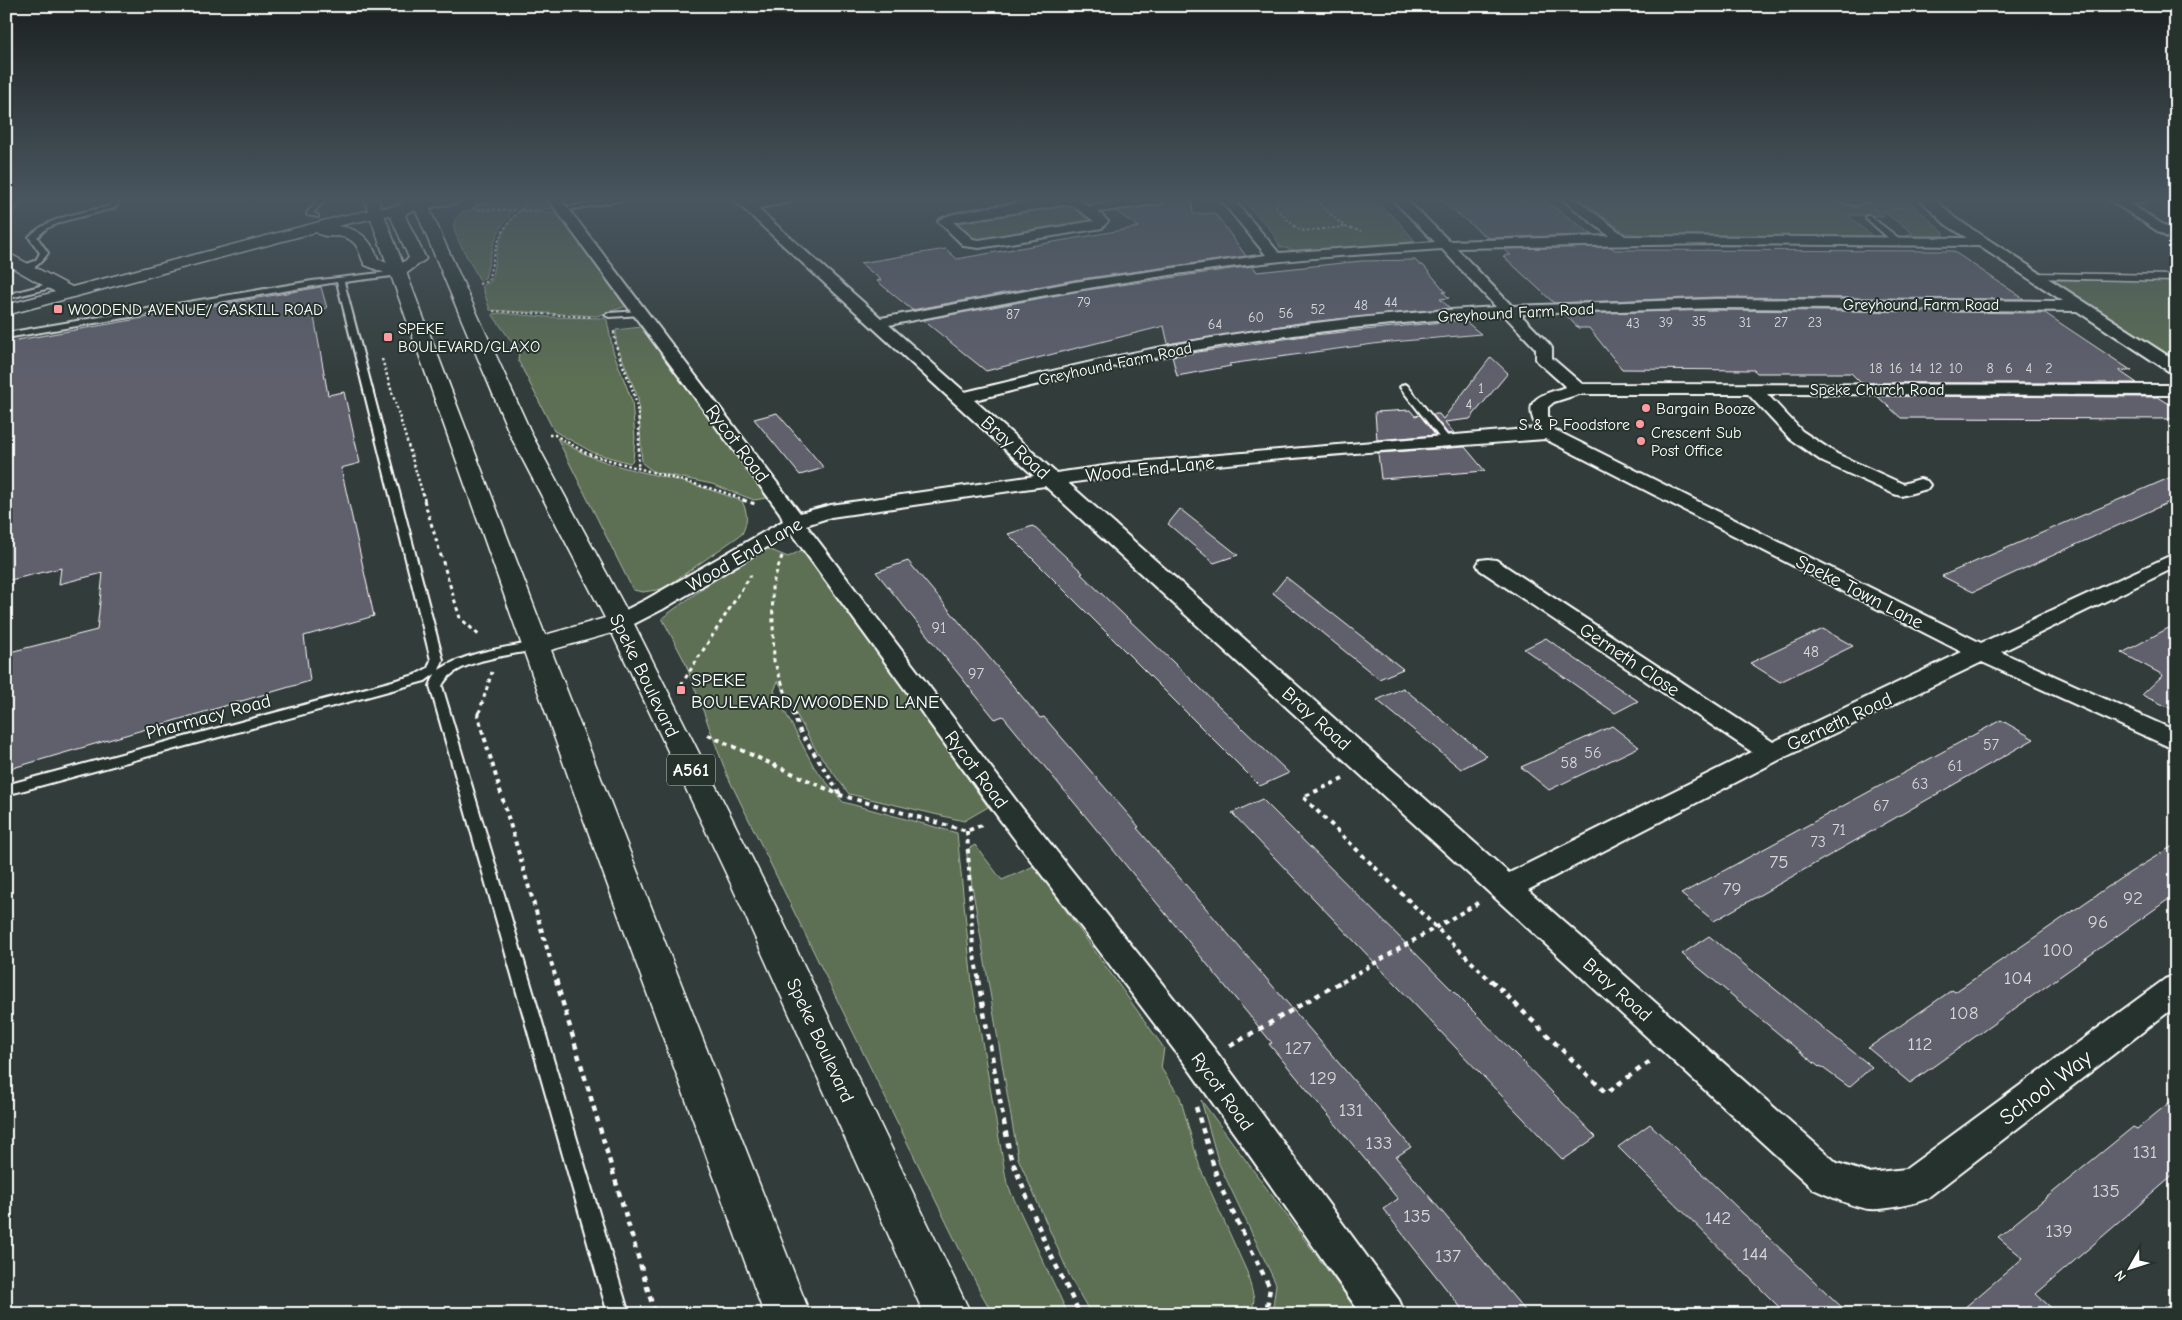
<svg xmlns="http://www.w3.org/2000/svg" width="2182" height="1320" viewBox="0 0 2182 1320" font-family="'Comic Neue',sans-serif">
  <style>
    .green { fill: #5d6f52; stroke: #aeb7a8 }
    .building { fill: #60606d; stroke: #fff }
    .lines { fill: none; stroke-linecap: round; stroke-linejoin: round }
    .service-casing { stroke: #fff; stroke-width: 4 }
    .pedestrian-casing { stroke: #fff; stroke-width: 3 }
    .minor-casing { stroke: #fff; stroke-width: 4 }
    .tertiary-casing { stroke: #fff; stroke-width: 3 }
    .trunk-casing { stroke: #fff; stroke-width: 3 }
    .path-far4 { stroke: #fff; stroke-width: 2; stroke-dasharray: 2.5 2.5; stroke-linecap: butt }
    .path-far3 { stroke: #fff; stroke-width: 2.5; stroke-dasharray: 2.5 2.5; stroke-linecap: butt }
    .path-far2 { stroke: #fff; stroke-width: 3; stroke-dasharray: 4 4; stroke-linecap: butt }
    .path-far1 { stroke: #fff; stroke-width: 4; stroke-dasharray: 4.5 4.5; stroke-linecap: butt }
    .path { stroke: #fff; stroke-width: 4.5; stroke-dasharray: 5.5 5.5; stroke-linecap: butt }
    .service { fill: #26332d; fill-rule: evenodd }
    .pedestrian { fill: #26332d; fill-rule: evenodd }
    .minor { fill: #26332d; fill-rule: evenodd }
    .tertiary { fill: #26332d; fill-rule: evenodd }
    .trunk { fill: #26332d; fill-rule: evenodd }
    .poi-dot { fill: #ff9aa2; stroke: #26332d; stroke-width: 2 }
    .labels { text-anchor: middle; stroke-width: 4; stroke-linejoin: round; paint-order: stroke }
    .far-number-label { font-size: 14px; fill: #d7d7da }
    .far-street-label { font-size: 16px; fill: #fff; stroke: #26332d }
    .far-poi-label { font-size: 16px; fill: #fff; stroke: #26332d; text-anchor: start }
    .number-label { font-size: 16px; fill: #d7d7da }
    .shield { fill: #26332d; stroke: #bec2c0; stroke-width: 1 }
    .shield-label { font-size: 18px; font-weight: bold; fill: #fff }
    .street-label { font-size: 19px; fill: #fff; stroke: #26332d }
    .poi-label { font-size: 19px; fill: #fff; stroke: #26332d; text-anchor: start }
    .near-number-label { font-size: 19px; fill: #d7d7da }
    .near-street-label { font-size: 22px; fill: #fff; stroke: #26332d }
  </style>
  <rect width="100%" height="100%" fill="#323c3a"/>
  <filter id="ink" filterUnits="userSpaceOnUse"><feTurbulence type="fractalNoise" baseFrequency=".02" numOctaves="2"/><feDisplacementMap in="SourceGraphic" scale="10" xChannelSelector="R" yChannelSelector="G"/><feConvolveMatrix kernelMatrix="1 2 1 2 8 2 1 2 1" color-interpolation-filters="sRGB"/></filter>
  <g filter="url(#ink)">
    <g class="green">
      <path d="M501,199H531L515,209L471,208Z"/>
      <path d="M537,199H549L555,209L521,210Z"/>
      <path d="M1240,199H1372L1397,220L1414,240L1408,243L1298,251L1280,247C1273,228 1254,213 1240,199Z"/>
      <path d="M1578,199H1810L1835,205L1839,202L1854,207L1865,208L1864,204H1871L1882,199H1907L1944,233L1943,236H1911L1907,234H1913L1909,230L1881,210L1904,208L1873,206L1884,216L1848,215L1872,236L1639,235L1626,233Z"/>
      <path d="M1057,204L1074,206L1093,221L984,241L974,240L953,223L956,220Z"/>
      <path d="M468,210L514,211C493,232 492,251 485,278L480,281C475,270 454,237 454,227C453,218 461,213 468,210Z"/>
      <path d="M519,211L557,212L627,306L597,316L490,310L482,286L491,281C497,253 497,231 519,211Z"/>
      <path d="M2047,280H2176V362Z"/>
      <path d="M500,313L546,317L604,318L607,320L613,351L632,401L635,438L633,460L630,463L594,453L554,431L518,360L519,352L492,314Z"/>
      <path d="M641,327L767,498L754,500L712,484L654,472L642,463L638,398L616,342V330Z"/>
      <path d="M557,438C592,463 635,470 676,480C699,486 721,493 742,501C748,514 748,521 742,534L663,589L643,592L633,590Z"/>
      <path d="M761,546L788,557L804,549L988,807L964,821L849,794L816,750L778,681L774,691L814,767L843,802L957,833L972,984L1007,1184L1068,1314H993L982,1295L727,775L685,662L662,618Z"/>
      <path d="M975,845L1002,880L1034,866L1164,1048L1161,1068L1180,1097L1200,1168L1247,1272L1254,1299L1252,1314H1091L1071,1279L1018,1158L966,850Z"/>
      <path d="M1201,1100L1360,1314H1272L1276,1284L1219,1164Z"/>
    </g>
    <g class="building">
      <path d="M1169,199H1192L1193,214L1215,213L1246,256L1074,280L912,310L877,281L881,280L860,263L946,249L957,259L1139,227L1115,211L1161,205Z"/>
      <path d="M1439,199H1542L1593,235L1488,238Z"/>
      <path d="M1611,247L1615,250L1953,251L2024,299L1716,297L1554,303L1503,256L1511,255L1503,249Z"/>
      <path d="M1415,260L1420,265H1423L1446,292H1443L1449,298L1440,299L1450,308L1300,323L1168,344L1164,326L986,371L923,320L1080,291L1224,270L1253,266L1257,272L1361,261Z"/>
      <path d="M321,287L327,308L313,311L328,395L344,392L360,463L341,468L374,616L304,636L310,681L6,770V653L97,630L103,573L59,584L61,568L6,581V342Z"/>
      <path d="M1716,310L2045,313L2132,371L2118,370L2137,383H1861L1851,373H1757L1754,370L1622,369L1589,328H1578L1565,314Z"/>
      <path d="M1464,320L1481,334L1381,343L1322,351L1229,364L1231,366L1177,376L1172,356L1304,336Z"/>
      <path d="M1491,357L1508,373L1470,419L1445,422L1454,433L1448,434L1432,414H1439L1443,419Z"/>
      <path d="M1877,396L2158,397L2176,408V419L1901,418Z"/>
      <path d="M1410,410L1415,416L1420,415L1435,435L1377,440L1375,412Z"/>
      <path d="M777,413L808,449L824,468L800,475L754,419Z"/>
      <path d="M1465,447L1485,471L1381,479L1378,453Z"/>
      <path d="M2176,475V499L1973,592L1942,576Z"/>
      <path d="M1180,509L1238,555L1214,563L1168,524Z"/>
      <path d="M1033,526L1083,573L1081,574L1289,773L1260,786L1008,534Z"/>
      <path d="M908,561L1040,718L1044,717L1139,827L1137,828L1411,1147L1396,1157L1528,1314H1466L1383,1209L1398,1199L1269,1044L1272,1043L1003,716L995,719L876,572Z"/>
      <path d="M1286,577L1328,610L1403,669L1379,679L1273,593Z"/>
      <path d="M2176,624V711L2142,695L2163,675L2122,653Z"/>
      <path d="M1823,629L1853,646L1780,682L1750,663Z"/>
      <path d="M1546,638L1568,654L1638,701L1615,713L1524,649Z"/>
      <path d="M1403,688L1487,756L1461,769L1377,700Z"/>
      <path d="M2001,720L2034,739L1714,921L1681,894Z"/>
      <path d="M1612,726L1639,747L1549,790L1521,767Z"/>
      <path d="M1262,799L1473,1011L1596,1137L1563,1160L1232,813Z"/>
      <path d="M2176,844V894L1910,1083L1868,1048L1952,990L1955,992L2121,878Z"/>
      <path d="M1709,936L1812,1019L1872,1067L1849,1087L1820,1066L1819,1067L1682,954Z"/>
      <path d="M2176,1097V1173L2036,1294L2058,1314H1957L2023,1258L1998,1237L2133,1127L2137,1129Z"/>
      <path d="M1650,1124L1791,1259L1849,1314H1786L1618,1147Z"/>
    </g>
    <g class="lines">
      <g class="service-casing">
        <g id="service">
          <path d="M115,199H122L114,208L64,221L47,228L37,237L48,253C42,262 33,271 21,271V267L36,260L40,253L29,237C49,216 83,213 110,206Z"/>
          <path d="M319,199H326L313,213L318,215V217L307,215V213Z"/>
          <path d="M611,199H629L562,211L559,209Z"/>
          <path d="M1833,199L1855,201L1875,199L1855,205Z"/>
          <path d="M2143,199L2144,201L2141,203L2115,202L2112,200Z"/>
          <path d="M1866,216H1870L1900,239V243H1894L1866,218Z"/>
          <path d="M397,271L401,273L400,275L344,282L443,660L439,670C466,652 504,648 536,642L542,646L540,649C514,655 454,659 442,686L629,1314H608L430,686L435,674L425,681L6,795V785L415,675L428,668L431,660L337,282L6,338V333L312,281Z"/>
          <path d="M55,282L59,284L58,286L6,299V295Z"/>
          <path d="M639,311H642V315L609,317L605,315L609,313Z"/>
          <path d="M1404,384L1407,385L1449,438V442H1443L1400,387Z"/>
        </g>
      </g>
      <g class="pedestrian-casing">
        <path id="pedestrian" d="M2034,273L2176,275V281L2030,278L2029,276Z"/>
      </g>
      <g class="minor-casing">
        <g id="minor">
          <path d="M548,199H561L800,513L831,505L1034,476L733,199H747L750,202L765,199H795L789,203L757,208L881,318L1074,282L1266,255L1220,199H1233L1279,253L1435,242L1392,199H1406L1449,241L1609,236L1562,199H1576L1625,236L1967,238L1945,224L1920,199H1934L1955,218L2176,361V373L2170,372L2077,311L1716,308L1520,314L1550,345L1552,348V358L1582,384L2176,385V395L1767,394L1802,431L1837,454L1903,484L1920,479L1927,481L1930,485L1927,489L1901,496L1894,494L1823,462L1790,439L1748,394H1579L1554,402L1548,407V416L1555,430L1981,643L2176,553V567L2001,652L2176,731V750L1982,662L1781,759L1528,890L1837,1163L1868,1173L1906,1169L2165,979L2176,975V1006L1926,1199C1911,1205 1885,1210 1869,1209C1855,1208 1827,1195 1813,1189L1045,486L831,517L806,525L1021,807L1215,1050L1399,1300L1405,1314H1361L1191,1072L1001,821L791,533L663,609L628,627L620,629L612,627L609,622L612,617L647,599L783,521L780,513ZM1715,244L1979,246L2063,301L1716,299L1512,306L1456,248ZM1442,249L1496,307C1391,313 1287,324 1183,343C1110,356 1037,375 965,392L889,325C1016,300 1143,276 1272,262C1328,256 1385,253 1442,249ZM1504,315L1536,349V359L1538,362L1566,387C1541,395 1521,398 1537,428L1125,463L1056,473L974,400C1044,383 1114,365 1184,352C1290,333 1397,322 1504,315ZM1545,439L1962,652L1773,742L1496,560L1488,559L1480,560L1477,565L1480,570L1752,752L1509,873L1068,483C1226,460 1386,451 1545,439Z"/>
          <path d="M1050,199H1077L1089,206L1134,199H1167L1161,203L1098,212L1108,221L1102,228L979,248L964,246L938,221C947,210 1031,202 1050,199ZM1064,205L1073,206L1094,221L979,240L973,239L953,222Z"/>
          <path d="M2108,199H2123L2176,233V243Z"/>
        </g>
      </g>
      <g class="tertiary-casing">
        <g id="tertiary">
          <path d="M8,199H22L11,215L6,216Z"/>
          <path d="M405,199H420L418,202L431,199H464L457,203L408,212L405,216L426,259L403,276L397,278L365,265C361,259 360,249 354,243C343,231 326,241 316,232L6,315V305L55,292L6,264V252L72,287L346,215L399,205ZM390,215L409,258L396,267L378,259C371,239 359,228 337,226Z"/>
        </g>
      </g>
      <g class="trunk-casing">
        <path id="trunk" d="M364,199H378L545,635L605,618L511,437L411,199H425L533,437L633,622L765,884L971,1314H924L731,884L612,633L551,650L810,1314H764L578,804Z"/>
      </g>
      <g class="path-far4">
        <path d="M1278,199L1275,208L1298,229L1305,231L1345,227"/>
        <path d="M1305,199L1318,203L1345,227L1361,231"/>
        <path d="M476,205L494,199"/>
        <path d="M473,209L539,211"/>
        <path d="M479,284L488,281C497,241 499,225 534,199"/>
        <path d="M493,311L591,317"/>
        <path d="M614,331V333"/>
      </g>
      <g class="path-far3">
        <path d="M614,332C616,356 629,375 635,398C641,421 639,445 638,468"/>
        <path d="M382,359L425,501"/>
        <path d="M549,435H555L588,454L723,492L747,501"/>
      </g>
      <g class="path-far2">
        <path d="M424,500L460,618L481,637"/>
        <path d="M743,500L755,504"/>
        <path d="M782,556L772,586L774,661L793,713"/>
        <path d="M681,685L751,575"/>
        <path d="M479,713L492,672"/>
      </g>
      <g class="path-far1">
        <path d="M479,712L478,716L557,982"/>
        <path d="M793,712L800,731L840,794"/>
        <path d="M708,735L840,795L967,831L984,824"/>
        <path d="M1343,779L1303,797L1492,982"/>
        <path d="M967,831L973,950L979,982"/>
        <path d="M1342,982L1478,903"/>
      </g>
      <g class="path">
        <path d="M556,980L655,1314"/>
        <path d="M978,980L1010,1155L1046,1245L1080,1314"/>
        <path d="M1491,980L1606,1093L1652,1060"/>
        <path d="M1230,1046L1344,980"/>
        <path d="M1196,1107L1219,1184L1270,1288L1266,1314"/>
      </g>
      <use href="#service" class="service"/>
      <use href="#pedestrian" class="pedestrian"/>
      <use href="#minor" class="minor"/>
      <use href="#tertiary" class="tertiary"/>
      <use href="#trunk" class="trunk"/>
    </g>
  </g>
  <linearGradient id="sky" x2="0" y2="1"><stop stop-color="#1c2120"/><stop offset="0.52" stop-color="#495660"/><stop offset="1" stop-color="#495660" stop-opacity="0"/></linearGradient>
  <rect width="2182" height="384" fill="url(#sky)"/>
  <g class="poi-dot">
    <rect x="53" y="304" width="10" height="10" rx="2.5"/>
    <rect x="383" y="332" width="10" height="10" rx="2.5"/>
    <circle cx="1646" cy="408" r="5"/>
    <circle cx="1640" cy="424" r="5"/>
    <circle cx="1641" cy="441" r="5"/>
    <rect x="676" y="685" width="10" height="10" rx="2.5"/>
  </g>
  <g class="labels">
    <g class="far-number-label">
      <text x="1084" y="307">79</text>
      <text x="1391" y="307">44</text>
      <text x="1361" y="310">48</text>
      <text x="1318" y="314">52</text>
      <text x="1286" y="318">56</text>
      <text x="1013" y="319">87</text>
      <text x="1256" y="322">60</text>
      <text x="1699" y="326">35</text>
      <text x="1666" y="327">39</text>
      <text x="1745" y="327">31</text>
      <text x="1781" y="327">27</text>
      <text x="1815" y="327">23</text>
      <text x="1633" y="328">43</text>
      <text x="1215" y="329">64</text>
      <text x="1876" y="373">18</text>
      <text x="1896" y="373">16</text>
      <text x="1916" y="373">14</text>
      <text x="1936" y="373">12</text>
      <text x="1956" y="373">10</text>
      <text x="1990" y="373">8</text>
      <text x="2009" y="373">6</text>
      <text x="2029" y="373">4</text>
      <text x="2049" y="373">2</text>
      <text x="1481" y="393">1</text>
      <text x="1469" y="409">4</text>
    </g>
    <g class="far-street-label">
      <text x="1921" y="310">Greyhound Farm Road</text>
      <text transform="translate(1516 312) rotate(-3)" y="6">Greyhound Farm Road</text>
      <text transform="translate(1115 363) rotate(-12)" y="6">Greyhound Farm Road</text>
      <text x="1877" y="395">Speke Church Road</text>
    </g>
    <g class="far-poi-label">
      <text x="68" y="315">WOODEND AVENUE/ GASKILL ROAD</text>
      <text x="398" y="334">SPEKE<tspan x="398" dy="18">BOULEVARD/GLAXO</tspan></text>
      <text x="1656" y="414">Bargain Booze</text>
      <text x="1630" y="430" text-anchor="end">S &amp; P Foodstore</text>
      <text x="1651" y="438">Crescent Sub<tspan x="1651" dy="18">Post Office</tspan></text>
    </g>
    <g class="number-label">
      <text x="939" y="633">91</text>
      <text x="1811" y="657">48</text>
      <text x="976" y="679">97</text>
      <text x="1991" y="750">57</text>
      <text x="1593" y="758">56</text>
      <text x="1569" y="768">58</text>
      <text x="1955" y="771">61</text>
      <text x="1920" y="789">63</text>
      <text x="1881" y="811">67</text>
      <text x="1839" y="835">71</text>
      <text x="1818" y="847">73</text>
    </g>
    <rect class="shield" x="667" y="754.5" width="48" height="31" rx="4"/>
    <g class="shield-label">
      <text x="691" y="776">A561</text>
    </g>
    <g class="street-label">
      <text transform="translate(738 443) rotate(53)" y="7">Rycot Road</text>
      <text transform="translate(1016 447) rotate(42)" y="7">Bray Road</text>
      <text transform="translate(1150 468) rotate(-6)" y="7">Wood End Lane</text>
      <text transform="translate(744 554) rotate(-30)" y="7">Wood End Lane</text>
      <text transform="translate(1860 591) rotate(27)" y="7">Speke Town Lane</text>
      <text transform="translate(1630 659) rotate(34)" y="7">Gerneth Close</text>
      <text transform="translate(645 675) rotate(64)" y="7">Speke Boulevard</text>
      <text transform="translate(208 716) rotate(-15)" y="7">Pharmacy Road</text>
      <text transform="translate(1317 718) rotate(42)" y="7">Bray Road</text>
      <text transform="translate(1839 721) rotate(-25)" y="7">Gerneth Road</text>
      <text transform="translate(977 769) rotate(53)" y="7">Rycot Road</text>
      <text transform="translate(1618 989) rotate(42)" y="7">Bray Road</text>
      <text transform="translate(821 1040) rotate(65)" y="7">Speke Boulevard</text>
      <text transform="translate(1223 1091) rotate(54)" y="7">Rycot Road</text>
    </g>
    <g class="poi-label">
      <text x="691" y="686">SPEKE<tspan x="691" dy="22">BOULEVARD/WOODEND LANE</tspan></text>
    </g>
    <g class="near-number-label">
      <text x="1779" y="868">75</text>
      <text x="1732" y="895">79</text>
      <text x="2133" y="904">92</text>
      <text x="2098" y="928">96</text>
      <text x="2058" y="956">100</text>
      <text x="2018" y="984">104</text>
      <text x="1964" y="1019">108</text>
      <text x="1920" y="1050">112</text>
      <text x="1298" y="1054">127</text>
      <text x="1323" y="1084">129</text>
      <text x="1351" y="1116">131</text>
      <text x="1379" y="1149">133</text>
      <text x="2145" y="1158">131</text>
      <text x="2106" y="1197">135</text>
      <text x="1417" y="1222">135</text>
      <text x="1718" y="1224">142</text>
      <text x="2059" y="1237">139</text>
      <text x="1755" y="1260">144</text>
      <text x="1448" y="1262">137</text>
    </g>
    <g class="near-street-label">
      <text transform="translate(2045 1087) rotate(-37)" y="8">School Way</text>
    </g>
  </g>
  <rect width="2182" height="1320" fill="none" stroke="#26332d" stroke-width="25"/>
  <rect x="12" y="12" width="2157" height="1295" fill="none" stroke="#fff" stroke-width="2" filter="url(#ink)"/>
  <g transform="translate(2130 1268) rotate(231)" stroke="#26332d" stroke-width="4" paint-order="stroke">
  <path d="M0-4L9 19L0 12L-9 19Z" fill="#ffffff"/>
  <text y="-8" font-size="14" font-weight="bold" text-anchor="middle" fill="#ffffff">N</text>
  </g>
</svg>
